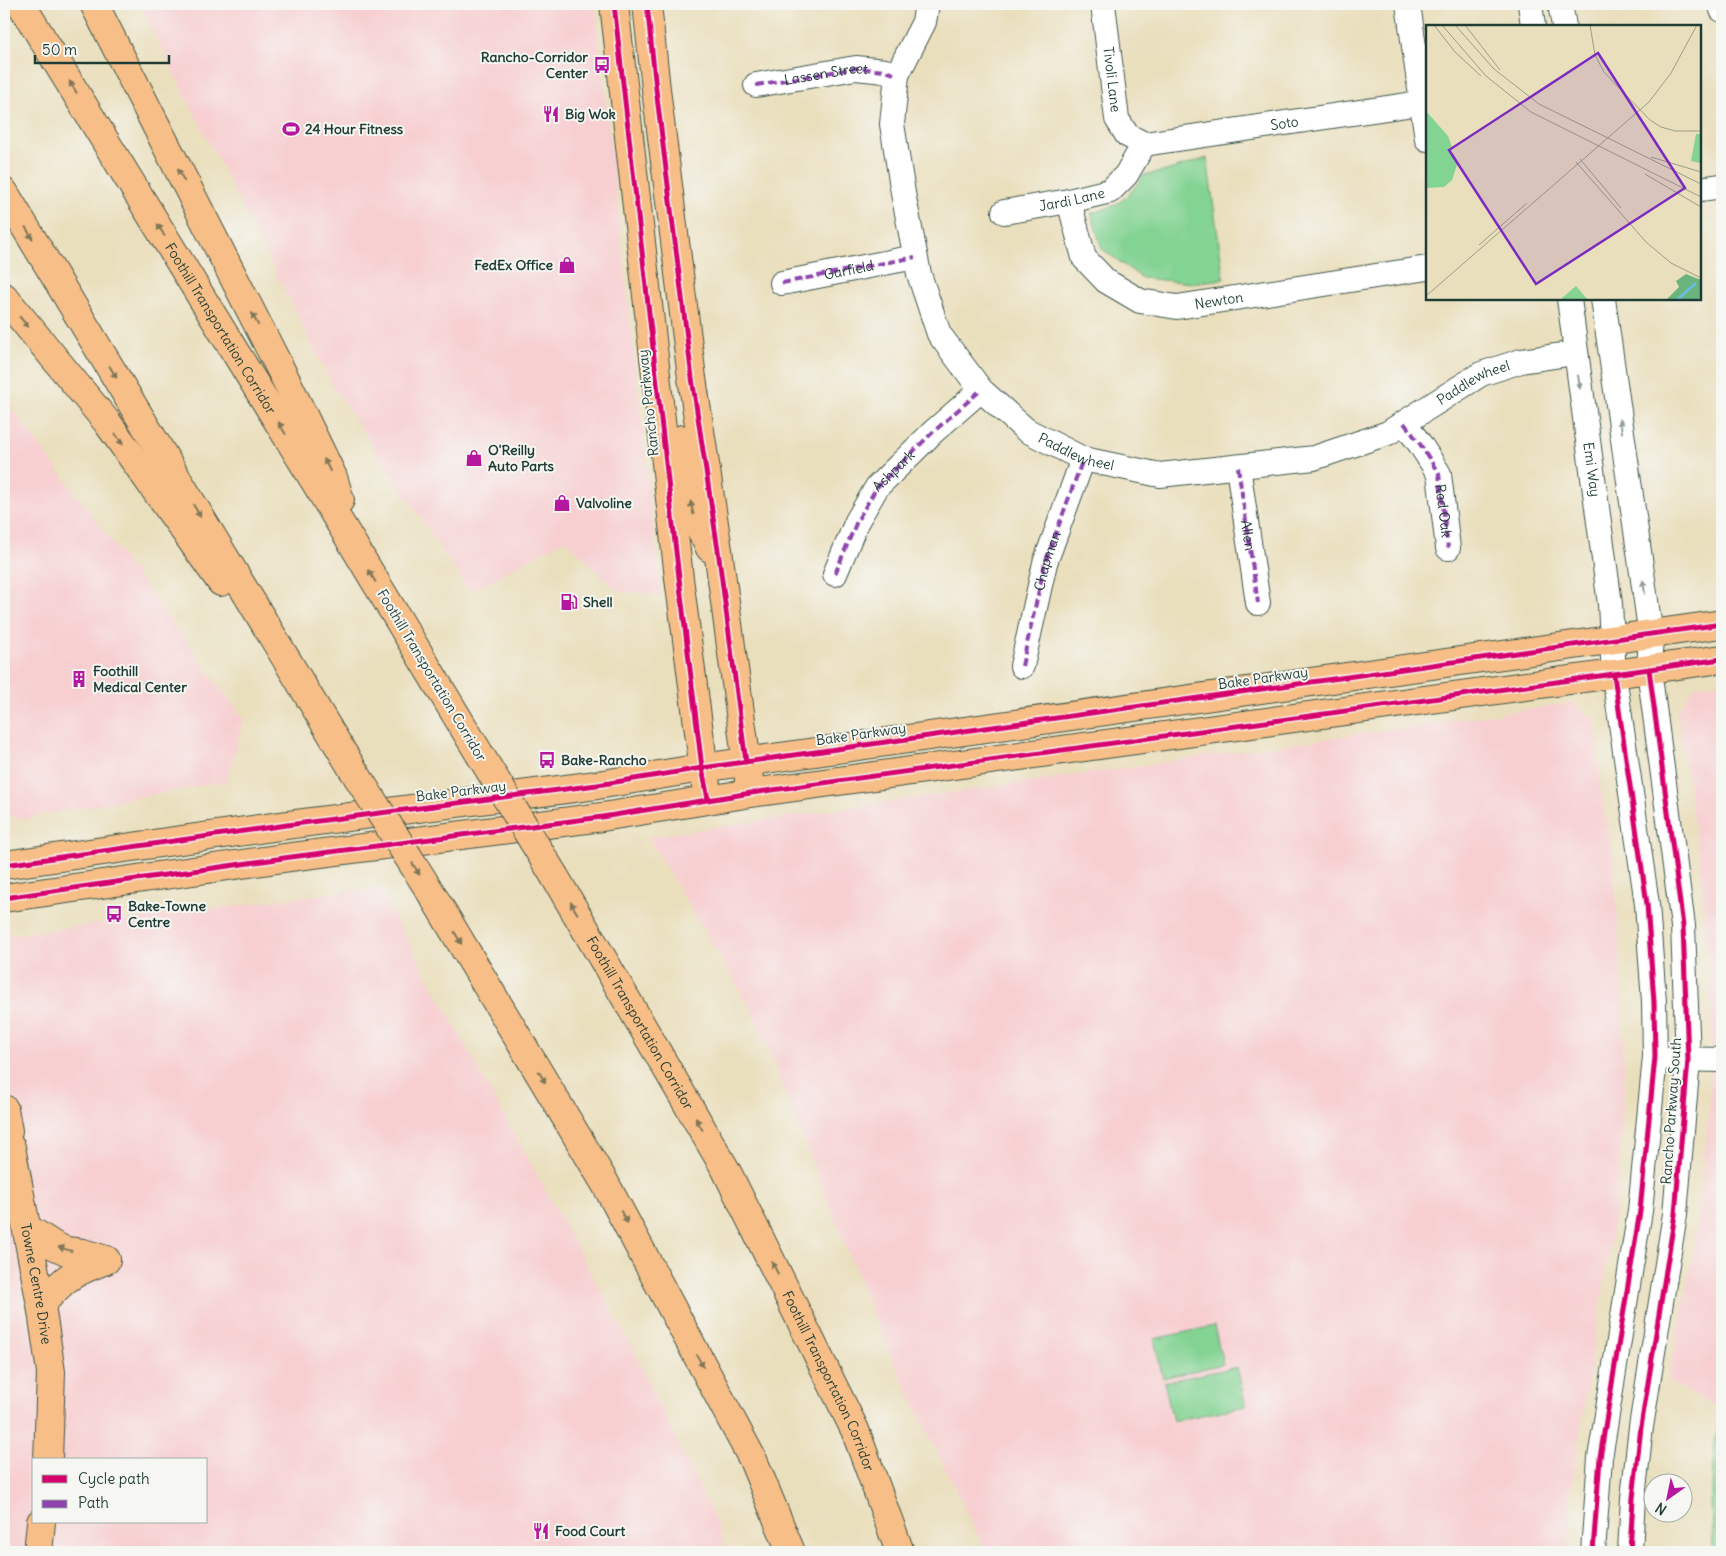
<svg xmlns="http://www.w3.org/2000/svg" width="1726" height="1556" viewBox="0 0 1726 1556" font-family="Delius,sans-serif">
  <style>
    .built { fill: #f7cfd1; fill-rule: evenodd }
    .green { fill: #83d393; stroke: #518864 }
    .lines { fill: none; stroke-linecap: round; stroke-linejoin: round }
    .minor-casing { stroke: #3d5549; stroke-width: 26 }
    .major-casing { stroke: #3d5549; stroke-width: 30 }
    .highway-casing { stroke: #3d5549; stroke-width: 30 }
    .minor { stroke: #fff; stroke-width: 24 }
    .major { stroke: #f7be87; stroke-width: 28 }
    .highway { stroke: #f7be87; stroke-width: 28 }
    .highway-bridge-casing { stroke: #3d5549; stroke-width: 30; stroke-linecap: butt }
    .highway-bridge { stroke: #f7be87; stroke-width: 28 }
    .quiet { stroke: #8e44ad; stroke-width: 4; stroke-dasharray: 8 4; stroke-linecap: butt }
    .cycleway-casing { stroke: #f6f6f2; stroke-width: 8 }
    .cycleway { stroke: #d6006c; stroke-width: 5 }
    .oneway { fill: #807759 }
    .oneway2 { fill: #8f9e9a }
    .labels { text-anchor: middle; stroke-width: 4; stroke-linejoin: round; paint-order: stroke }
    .poi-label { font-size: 14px; font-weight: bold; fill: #1f3d34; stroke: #f6f6f2; text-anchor: start }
    .street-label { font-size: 14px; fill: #1f3d34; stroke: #f6f6f2 }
    .inset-river { fill: none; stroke: #6ebbe8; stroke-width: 2.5 }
    .inset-road { fill: none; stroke: #999e86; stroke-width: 1 }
    .view { fill: #7b2cbf; fill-opacity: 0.15; stroke: #7b2cbf; stroke-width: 2.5 }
    .inset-edge { fill: none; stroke: #1f3d34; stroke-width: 2.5 }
  </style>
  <rect width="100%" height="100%" fill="#f6f6f2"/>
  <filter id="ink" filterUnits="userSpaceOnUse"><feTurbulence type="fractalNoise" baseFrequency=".02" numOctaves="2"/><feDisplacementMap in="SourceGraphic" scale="10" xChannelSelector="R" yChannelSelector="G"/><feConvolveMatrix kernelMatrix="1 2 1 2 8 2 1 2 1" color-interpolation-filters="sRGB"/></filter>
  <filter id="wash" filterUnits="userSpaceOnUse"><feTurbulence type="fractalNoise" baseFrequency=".0096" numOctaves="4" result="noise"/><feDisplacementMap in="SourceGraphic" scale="20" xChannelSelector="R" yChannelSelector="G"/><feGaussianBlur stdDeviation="1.12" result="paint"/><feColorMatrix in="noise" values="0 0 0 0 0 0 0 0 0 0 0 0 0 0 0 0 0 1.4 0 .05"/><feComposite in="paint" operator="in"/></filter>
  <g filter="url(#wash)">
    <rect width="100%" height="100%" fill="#eadfbd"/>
    <g class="built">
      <path d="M139,4H595L661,595L617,591L565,539L470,592L333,386Z"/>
      <path d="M4,398L244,719L226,781L22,819L4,814Z"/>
      <path d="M1722,682V1405L1720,1409L1668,1382L1695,1243L1710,1101L1712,1010L1702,879L1677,712L1695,686Z"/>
      <path d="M1572,703L1596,721L1600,791L1613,854L1622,990L1624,1083L1619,1171L1610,1245L1571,1487L1568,1552H986L913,1402L873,1315L753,1012L648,837Z"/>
      <path d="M378,887L630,1344L714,1518L727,1552H4V936ZM34,1460H206V1522H34Z"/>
    </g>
    <g class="green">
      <path d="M1207,158L1224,279L1192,283L1142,278L1102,249L1091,213C1122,205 1126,199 1144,175L1166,171Z"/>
      <path d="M1214,1326L1223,1364L1163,1378L1154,1339Z"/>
      <path d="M1237,1367L1246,1406L1173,1421L1164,1382Z"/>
      <path d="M1722,1405V1552H1713L1711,1507L1714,1447Z"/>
    </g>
  </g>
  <g filter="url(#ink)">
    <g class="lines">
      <g class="minor-casing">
        <g id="minor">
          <path id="s1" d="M927,4L924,22L897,75L892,124L903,193L919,274L939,334L981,390L1026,430L1083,459L1160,475L1314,458L1388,433L1481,374L1521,361L1575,353"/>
          <path id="s2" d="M1103,4L1117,119L1127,135L1144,144"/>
          <path d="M1408,4L1427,139"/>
          <path d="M1530,4L1533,26"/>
          <path d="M1560,4L1564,26"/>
          <path d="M1721,4L1722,10"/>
          <path id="s3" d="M756,85L856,68L885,71L897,75"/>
          <path id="s4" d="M1144,144L1427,102"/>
          <path d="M1700,189L1722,186"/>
          <path id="s5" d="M1069,201L1084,258L1106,281L1140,301L1177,307L1427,268"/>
          <path id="s6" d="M1004,212L1069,201L1110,191L1126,175L1144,144"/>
          <path d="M782,283L915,257"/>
          <path id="s7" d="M1569,299L1610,604L1614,675L1647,904L1654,1002L1655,1057L1640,1211L1600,1458L1593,1552"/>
          <path d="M1603,299L1651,636L1649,669L1653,700L1683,926L1688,1060L1675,1214L1641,1427L1633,1498L1630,1552"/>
          <path d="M1404,423L1420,444L1439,474L1448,548"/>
          <path id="s8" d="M1238,467L1258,603"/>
          <path d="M835,574L857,521L877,487L933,432L981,390"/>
          <path id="s9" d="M1022,666L1045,563L1083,459"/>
          <path d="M1672,1059L1722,1060"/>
        </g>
      </g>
      <g class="major-casing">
        <g id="major">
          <path d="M614,4L679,578L706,786"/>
          <path d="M647,4L656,89L692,378L718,550L749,779"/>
          <path d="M682,439L692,512L710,548"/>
          <path d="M4,865L287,825L597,785L702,768L1722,624"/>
          <path d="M4,898L291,857L602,817L751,793L1722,659"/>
          <path d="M4,1109L8,1131"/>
          <path id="s10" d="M11,1147L41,1305L51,1372L48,1460"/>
          <path d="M27,1228L53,1245L66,1251L83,1253L106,1260"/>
          <path d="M41,1305C65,1277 72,1273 106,1260"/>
          <path d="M38,1552L41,1522"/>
        </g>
      </g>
      <g class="highway-casing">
        <g id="highway">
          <path id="s11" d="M21,4L317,485L479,753"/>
          <path d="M94,4L287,382L333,477L340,500"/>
          <path d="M4,192L352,768"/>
          <path d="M4,297L107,422L221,582"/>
          <path id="s12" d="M555,877L726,1170L855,1430L900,1552"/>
          <path d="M433,896L605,1183L753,1460L791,1552"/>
        </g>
      </g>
      <use href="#minor" class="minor"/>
      <use href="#major" class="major"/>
      <use href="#highway" class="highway"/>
      <g class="highway-bridge-casing">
        <g id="highway-bridge">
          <path d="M479,753L555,877"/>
          <path d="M352,768L433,896"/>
        </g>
      </g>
      <use href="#highway-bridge" class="highway-bridge"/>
      <g class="quiet">
        <path d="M756,85L856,68L885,71L897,75"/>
        <path id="s13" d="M782,283L915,257"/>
        <path id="s14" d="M1404,423L1420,444L1439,474L1448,548"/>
        <path d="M1238,467L1258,603"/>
        <path id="s15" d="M835,574L857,521L877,487L933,432L981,390"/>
        <path d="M1022,666L1045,563L1083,459"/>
      </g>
      <g class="cycleway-casing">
        <g id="cycleway">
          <path d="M614,4L679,578L702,768L708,799"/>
          <path d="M647,4L656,89L692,378L718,550L746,762"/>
          <path d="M4,865L287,825L597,785L702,768L1722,624"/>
          <path d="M4,898L291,857L602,817L751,793L1722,659"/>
          <path d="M1593,1552L1600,1458L1640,1211L1655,1057L1654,1002L1647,904L1614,675"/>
          <path d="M1630,1552L1633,1498L1641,1427L1675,1214L1688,1060L1683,926L1649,669"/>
        </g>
      </g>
      <use href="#cycleway" class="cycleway"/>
    </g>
    <defs><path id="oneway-solid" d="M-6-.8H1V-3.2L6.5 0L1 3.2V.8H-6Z" transform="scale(1.25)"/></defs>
    <g class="oneway">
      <use href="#oneway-solid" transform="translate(73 87) rotate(-122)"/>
      <use href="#oneway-solid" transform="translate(181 175) rotate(-117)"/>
      <use href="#oneway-solid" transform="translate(161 230) rotate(-121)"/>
      <use href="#oneway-solid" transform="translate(29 233) rotate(59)"/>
      <use href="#oneway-solid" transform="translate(255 319) rotate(-117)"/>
      <use href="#oneway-solid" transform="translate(24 322) rotate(50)"/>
      <use href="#oneway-solid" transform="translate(113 372) rotate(59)"/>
      <use href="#oneway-solid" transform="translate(282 428) rotate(-121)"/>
      <use href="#oneway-solid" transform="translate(119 439) rotate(55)"/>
      <use href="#oneway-solid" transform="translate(327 465) rotate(-116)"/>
      <use href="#oneway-solid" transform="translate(692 508) rotate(-103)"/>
      <use href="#oneway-solid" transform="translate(197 511) rotate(59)"/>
      <use href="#oneway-solid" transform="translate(372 576) rotate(-121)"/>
      <use href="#oneway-solid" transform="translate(416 869) rotate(58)"/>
      <use href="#oneway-solid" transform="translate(574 908) rotate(-120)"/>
      <use href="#oneway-solid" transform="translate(458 938) rotate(59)"/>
      <use href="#oneway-solid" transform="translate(542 1077) rotate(59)"/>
      <use href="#oneway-solid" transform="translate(699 1124) rotate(-120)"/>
      <use href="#oneway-solid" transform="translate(624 1217) rotate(62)"/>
      <use href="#oneway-solid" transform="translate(65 1249) rotate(-162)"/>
      <use href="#oneway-solid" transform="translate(775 1268) rotate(-117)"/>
      <use href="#oneway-solid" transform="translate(700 1361) rotate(62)"/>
    </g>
    <g class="oneway2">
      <use href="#oneway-solid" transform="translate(1579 382) rotate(82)"/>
      <use href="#oneway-solid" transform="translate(1621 426) rotate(-98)"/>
      <use href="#oneway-solid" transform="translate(1644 587) rotate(-98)"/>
    </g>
  </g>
  <defs>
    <g id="bus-bare" transform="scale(1.35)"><path d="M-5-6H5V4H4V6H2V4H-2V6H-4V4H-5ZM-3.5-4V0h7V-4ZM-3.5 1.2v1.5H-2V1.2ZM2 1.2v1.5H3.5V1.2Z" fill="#b5179e" stroke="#f6f6f2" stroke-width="2.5" paint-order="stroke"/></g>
    <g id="restaurant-bare" transform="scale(1.35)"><path d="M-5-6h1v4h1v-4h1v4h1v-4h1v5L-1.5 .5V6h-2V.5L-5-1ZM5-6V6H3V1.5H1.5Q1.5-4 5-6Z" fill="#b5179e" stroke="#f6f6f2" stroke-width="2.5" paint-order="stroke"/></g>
    <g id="stadium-bare" transform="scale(1.35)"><path d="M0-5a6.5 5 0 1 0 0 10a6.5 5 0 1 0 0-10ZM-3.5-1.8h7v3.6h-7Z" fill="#b5179e" stroke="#f6f6f2" stroke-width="2.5" paint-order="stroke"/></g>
    <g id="shop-bare" transform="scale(1.35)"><path d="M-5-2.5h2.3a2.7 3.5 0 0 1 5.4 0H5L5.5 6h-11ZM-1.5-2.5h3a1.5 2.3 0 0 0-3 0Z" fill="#b5179e" stroke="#f6f6f2" stroke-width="2.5" paint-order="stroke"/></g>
    <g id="fuel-bare" transform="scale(1.35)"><path d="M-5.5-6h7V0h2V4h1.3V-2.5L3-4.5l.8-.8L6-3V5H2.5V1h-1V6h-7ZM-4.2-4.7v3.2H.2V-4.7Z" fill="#b5179e" stroke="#f6f6f2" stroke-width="2.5" paint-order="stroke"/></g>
    <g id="building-bare" transform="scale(1.35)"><path d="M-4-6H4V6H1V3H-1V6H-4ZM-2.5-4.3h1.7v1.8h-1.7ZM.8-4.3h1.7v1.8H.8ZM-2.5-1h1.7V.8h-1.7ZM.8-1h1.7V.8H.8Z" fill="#b5179e" stroke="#f6f6f2" stroke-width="2.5" paint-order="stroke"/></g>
  </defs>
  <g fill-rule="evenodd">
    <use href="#bus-bare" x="602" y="65"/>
    <use href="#restaurant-bare" x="551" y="114"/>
    <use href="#stadium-bare" x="291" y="129"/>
    <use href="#shop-bare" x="567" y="265"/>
    <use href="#shop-bare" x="474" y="458"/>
    <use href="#shop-bare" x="562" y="503"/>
    <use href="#fuel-bare" x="569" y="602"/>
    <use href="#building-bare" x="79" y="679"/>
    <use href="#bus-bare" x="547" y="760"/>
    <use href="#bus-bare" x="114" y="914"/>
    <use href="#restaurant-bare" x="541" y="1531"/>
  </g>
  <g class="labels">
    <g class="poi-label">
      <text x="588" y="62" text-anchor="end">Rancho-Corridor<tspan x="588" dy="16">Center</tspan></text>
      <text x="565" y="119">Big Wok</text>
      <text x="305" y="134">24 Hour Fitness</text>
      <text x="553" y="270" text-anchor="end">FedEx Office</text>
      <text x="488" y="455">O'Reilly<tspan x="488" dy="16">Auto Parts</tspan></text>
      <text x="576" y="508">Valvoline</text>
      <text x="583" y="607">Shell</text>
      <text x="93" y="676">Foothill<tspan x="93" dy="16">Medical Center</tspan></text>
      <text x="561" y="765">Bake-Rancho</text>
      <text x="128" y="911">Bake-Towne<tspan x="128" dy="16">Centre</tspan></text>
      <text x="555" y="1536">Food Court</text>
    </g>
    <g class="street-label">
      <text dy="5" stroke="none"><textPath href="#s3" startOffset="71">Lassen Street</textPath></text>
      <text dy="5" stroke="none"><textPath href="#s2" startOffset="76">Tivoli Lane</textPath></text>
      <text dy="5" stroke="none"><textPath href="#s4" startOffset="142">Soto</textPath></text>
      <text dy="5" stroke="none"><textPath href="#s6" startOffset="69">Jardi Lane</textPath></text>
      <text dy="5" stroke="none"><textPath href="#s13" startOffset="68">Garfield</textPath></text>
      <text dy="5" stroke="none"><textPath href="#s5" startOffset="210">Newton</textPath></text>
      <text dy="5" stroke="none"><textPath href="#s11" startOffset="381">Foothill Transportation Corridor</textPath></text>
      <text dy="5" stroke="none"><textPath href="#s1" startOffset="948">Paddlewheel</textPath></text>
      <text transform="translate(648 403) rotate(-96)" y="5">Rancho Parkway</text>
      <text dy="5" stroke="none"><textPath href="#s1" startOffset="528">Paddlewheel</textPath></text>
      <text dy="5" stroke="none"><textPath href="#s7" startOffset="172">Emi Way</textPath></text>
      <text dy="5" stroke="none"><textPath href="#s15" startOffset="120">Ashpark</textPath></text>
      <text dy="5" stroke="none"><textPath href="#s14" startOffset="99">Red Oak</textPath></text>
      <text dy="5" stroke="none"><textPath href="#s8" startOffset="69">Allen</textPath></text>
      <text dy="5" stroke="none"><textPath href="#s9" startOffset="108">Chapman</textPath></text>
      <text transform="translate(432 675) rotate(59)" y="5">Foothill Transportation Corridor</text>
      <text transform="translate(1263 678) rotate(-8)" y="5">Bake Parkway</text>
      <text transform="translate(861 734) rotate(-8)" y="5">Bake Parkway</text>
      <text transform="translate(461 791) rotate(-7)" y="5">Bake Parkway</text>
      <text dy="5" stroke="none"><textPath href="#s12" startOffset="169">Foothill Transportation Corridor</textPath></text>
      <text transform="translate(1671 1111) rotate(-86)" y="5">Rancho Parkway South</text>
      <text dy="5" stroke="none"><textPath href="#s10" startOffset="139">Towne Centre Drive</textPath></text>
      <text dy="5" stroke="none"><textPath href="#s12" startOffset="574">Foothill Transportation Corridor</textPath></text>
    </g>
  </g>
  <g transform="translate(1426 25)">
    <rect width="275" height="275" fill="#eadfbd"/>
    <path d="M0,86L22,111L26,122L23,123L32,137L26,155L18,162L0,163ZM270,109H275L274,138L265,136ZM150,261L162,275H137L136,273Z" fill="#83d393"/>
    <path d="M260,249L275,255V275H240L253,262L250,256Z" fill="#6ab57d"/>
    <path class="inset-river" d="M251,275L270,258"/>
    <path class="inset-road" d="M8,0L29,27L55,51M16,0L60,51L105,87L275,172M29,0L68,44L113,79L275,159M39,0L74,45M164,0L169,30L178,47L194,64M195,65L224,95L235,102L249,106H275M225,132L275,147M154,134L195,183M150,137L220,217L245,238L275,253M219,149L275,182M53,220L101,178M0,271L223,77L245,48L271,0"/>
    <path class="view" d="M172,28L259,163L110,259L23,125Z"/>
    <rect width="275" height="275" class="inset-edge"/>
  </g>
  <rect width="1726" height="1556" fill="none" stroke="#f6f6f2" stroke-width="20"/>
  <rect x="32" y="1458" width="175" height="65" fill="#f6f6f2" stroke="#a0aca6"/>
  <rect x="42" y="1475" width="25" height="8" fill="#d6006c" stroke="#a0aca6"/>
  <text x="78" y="1484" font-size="15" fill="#1f3d34">Cycle path</text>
  <rect x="42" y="1500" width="25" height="8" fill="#8e44ad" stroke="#a0aca6"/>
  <text x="78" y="1508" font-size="15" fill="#1f3d34">Path</text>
  <g transform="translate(1668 1498) rotate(213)"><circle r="24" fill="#f6f6f2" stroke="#a0aca6"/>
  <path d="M0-4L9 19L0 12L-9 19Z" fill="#b5179e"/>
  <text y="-8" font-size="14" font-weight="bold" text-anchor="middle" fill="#1f3d34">N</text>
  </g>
  <path d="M35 55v8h134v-8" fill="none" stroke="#1f3d34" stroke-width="2.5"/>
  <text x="42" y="55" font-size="15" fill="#1f3d34" stroke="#f6f6f2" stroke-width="4" paint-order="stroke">50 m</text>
</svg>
